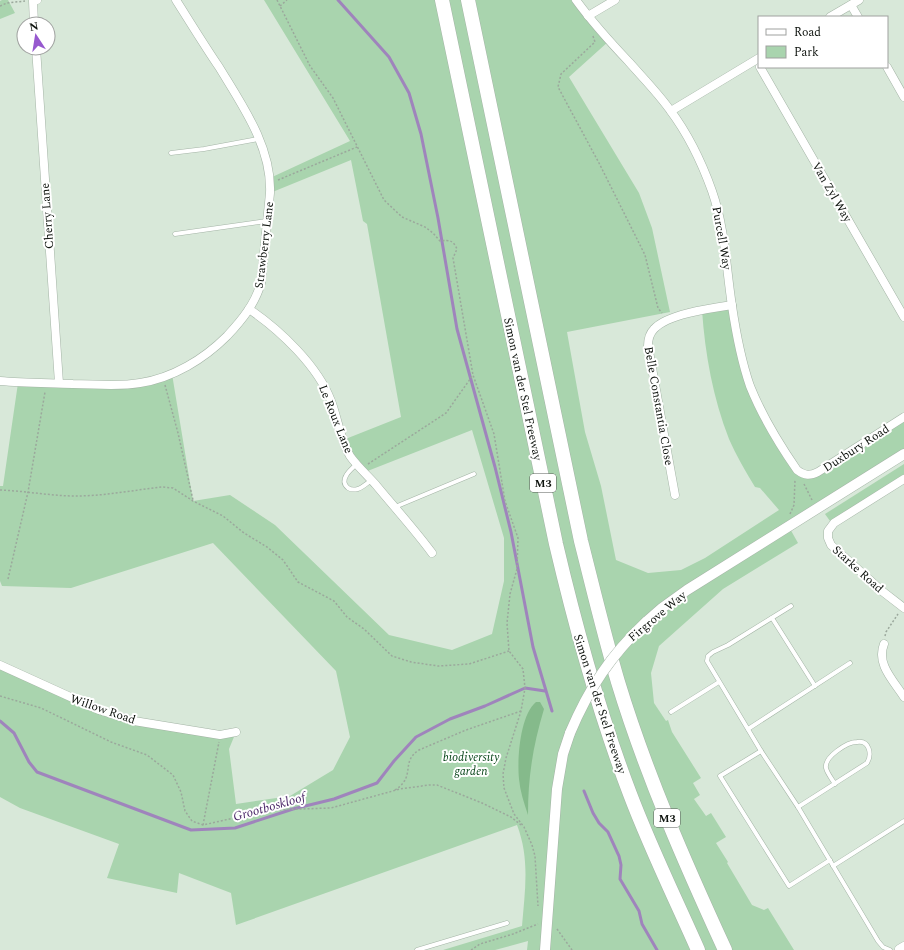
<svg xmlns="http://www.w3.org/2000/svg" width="904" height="950" viewBox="0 0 904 950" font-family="Spectral,serif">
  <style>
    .green { fill: #a9d4ae }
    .forest { fill: #85ba8b }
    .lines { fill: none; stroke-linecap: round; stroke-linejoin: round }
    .stream { stroke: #9f84bc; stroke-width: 3 }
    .service-casing { stroke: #a4b4a6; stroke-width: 5 }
    .minor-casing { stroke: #a4b4a6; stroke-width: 9 }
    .tertiary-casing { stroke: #a4b4a6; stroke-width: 11 }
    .motorway-casing { stroke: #a4b4a6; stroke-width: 15 }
    .path { stroke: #9ba89c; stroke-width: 1.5; stroke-dasharray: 2 2; stroke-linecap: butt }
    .service { stroke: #fff; stroke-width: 4 }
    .minor { stroke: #fff; stroke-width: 8 }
    .tertiary { stroke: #fff; stroke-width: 10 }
    .motorway { stroke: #fff; stroke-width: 14 }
    .tertiary-bridge-casing { stroke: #a4b4a6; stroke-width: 11; stroke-linecap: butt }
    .tertiary-bridge { stroke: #fff; stroke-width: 10 }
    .labels { text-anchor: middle; stroke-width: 4; stroke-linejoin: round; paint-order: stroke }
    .shield { fill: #fff; stroke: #565a56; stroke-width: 1 }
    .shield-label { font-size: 11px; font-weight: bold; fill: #0e130e }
    .street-label { font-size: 12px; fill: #0e130e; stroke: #fff }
    .park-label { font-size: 12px; font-style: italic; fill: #074418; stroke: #fff }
    .water-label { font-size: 13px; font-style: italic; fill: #431e62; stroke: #fff }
  </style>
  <rect width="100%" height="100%" fill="#d8e8d9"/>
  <g class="green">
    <path d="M2,0H8L15,13L0,19V1Z"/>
    <path d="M264,0H576L609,41L569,77L639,193L652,228L670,312L567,332L585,432L601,486L616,560L648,573L681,570L705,558L779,510L760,488L755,487C746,472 736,455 729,439C713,398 705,354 702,310L732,305L744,367L787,455L807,476L904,417V454L789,527L798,543L723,589L659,646L651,673L654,703L666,721L668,720L672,732L701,778L693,783L700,795L694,799L706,816L711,813L726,837L716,843L728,862L727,863L752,905L764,910L768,908L794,950H527L528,941L495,950H443L522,926C525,890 530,859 517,825L236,925L231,893L179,873L177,893L107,878L119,844L20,808L0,797V665L99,710L182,728L236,732L229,749L236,804L290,796L333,770L350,737L336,671L213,543L71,588L2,586L0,581V486H3L18,383L116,385L172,374L193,501L230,495L275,525L389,635L452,650L492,634L504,581V538L472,430L365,472L343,440L401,417L367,224L363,221L351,160L270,193V178L350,141Z"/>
    <path d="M904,464V475L830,521L825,514Z"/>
  </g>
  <path class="forest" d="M536,702H540L544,709C533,746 528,776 528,815C524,803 520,791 519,779C517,759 520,715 536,702Z"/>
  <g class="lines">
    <g class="stream">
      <path d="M338,0L389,57L409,93L421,134L438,218L457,329L495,467L511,532L533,647L552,711"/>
      <path d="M0,721L14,733L29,762L37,772L191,830L235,828L293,809L334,799L377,783L394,761L416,737L450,719L485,706L525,688L545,691"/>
      <path d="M584,791L593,813L599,823L608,832L619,856L621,865L620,879L639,911L642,924L657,950"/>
    </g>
    <g class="service-casing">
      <g id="service">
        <path d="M171,153L204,149L258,139"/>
        <path d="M175,234L267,221"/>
        <path d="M357,464C351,469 338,480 348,488C351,490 354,490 358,489C363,487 367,483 372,480"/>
        <path d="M395,507L474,474"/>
        <path d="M791,606L728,645L713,652L708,656L707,661L761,751L798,807L878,941L883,947L890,950"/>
        <path d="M772,618L815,686"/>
        <path d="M671,712L719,682"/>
        <path d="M748,729L850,663"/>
        <path d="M761,751L720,776L789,886L830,860"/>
        <path d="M798,807L867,763C872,755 870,740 857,742C847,742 824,757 826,768C827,773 832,779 835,784"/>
        <path d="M833,866L904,821"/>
        <path d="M417,950L507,923"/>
      </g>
    </g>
    <g class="minor-casing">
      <g id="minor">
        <path d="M576,0C592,22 610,42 629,62C643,78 658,93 670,110C688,134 702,163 712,191C725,228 726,267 732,306C736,333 741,360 750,386C762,416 779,444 797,470C805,476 810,476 818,472L904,417"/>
        <path d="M851,5L858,17"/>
        <path d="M588,16L615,0"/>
        <path d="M830,17L859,0"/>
        <path d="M34,24L33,1L37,0"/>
        <path d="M36,48L59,383"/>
        <path d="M760,67L904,317"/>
        <path d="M887,67L904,97"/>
        <path d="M671,111L759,58"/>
        <path d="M249,309C280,330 318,366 331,401C338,419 340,439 350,456C357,466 368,476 376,485C395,508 415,530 432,553"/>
        <path d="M0,381C24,383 49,383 73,384C95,384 118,387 140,383C173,378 204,359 227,336C242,320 255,304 261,283L270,193C272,147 242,105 219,67C204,45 190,22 176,0"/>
        <path d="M904,479L834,523L828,531V538L831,545L882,591L904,608"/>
        <path d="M675,495L648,346C648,339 649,334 654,329C667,314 712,308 732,305"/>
        <path d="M884,644C876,664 893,680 904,697"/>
        <path d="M0,665L99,710L134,721L220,735L236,732"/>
        <path d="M899,949L904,946"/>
      </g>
    </g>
    <g class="tertiary-casing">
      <g id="tertiary">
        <path d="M646,622L662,608L687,590L904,454"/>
        <path d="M545,950L557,789L563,754L570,733"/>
      </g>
    </g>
    <g class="motorway-casing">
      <g id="motorway">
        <path d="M442,0L556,544C576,629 599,713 630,794C650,847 675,898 698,950"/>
        <path d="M468,0L581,541C593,588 604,635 618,682C646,774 685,863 725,950"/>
      </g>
    </g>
    <g class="path">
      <path d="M277,0L310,66L333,98L384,200L402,217L425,227L433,233L440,241C450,240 453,240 457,249L453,258L473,375L494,434L505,501L518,538L517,569L510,594L507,623L509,651L523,669L525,688L521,711L506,758L503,774L504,788L514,814L524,827L532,845L535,856L538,906"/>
      <path d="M0,6L7,3L25,1"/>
      <path d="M280,6L287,0"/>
      <path d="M593,36L595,42L561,74L558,87L599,163L645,255L658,308L662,313"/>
      <path d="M278,180L357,147"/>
      <path d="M165,385L178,433L193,500"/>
      <path d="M368,464L446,413L473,375"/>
      <path d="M804,484L812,500"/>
      <path d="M0,490C26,491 51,496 76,496C105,496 134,490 162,487L173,488L193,501L223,516L244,533L267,547L283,560L298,582L334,601L347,617L364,629L392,656L411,662L438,666L469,664L509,651"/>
      <path d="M790,514L794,505L795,479"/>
      <path d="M8,579L28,492L45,392"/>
      <path d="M885,636L886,632L898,614"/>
      <path d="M0,696L41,708L111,742L147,755L173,775L181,792L185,811L192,821L203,825L269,810L331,808L400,789L429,785H437L482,803L511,817L521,825"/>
      <path d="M395,790C398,788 401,786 403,783C412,772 403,760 419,750L466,730L521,711"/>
      <path d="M203,825L219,742"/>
      <path d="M557,929L572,950"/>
      <path d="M471,950L480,944L513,934L538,924"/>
    </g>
    <use href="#service" class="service"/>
    <use href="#minor" class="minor"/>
    <use href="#tertiary" class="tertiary"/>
    <use href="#motorway" class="motorway"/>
    <g class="tertiary-bridge-casing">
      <path id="tertiary-bridge" d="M570,733C589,688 611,655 646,622"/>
    </g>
    <use href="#tertiary-bridge" class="tertiary-bridge"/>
  </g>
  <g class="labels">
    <g class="shield">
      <rect x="530" y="474" width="26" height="18" rx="3"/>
      <rect x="654" y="809" width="26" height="18" rx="3"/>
    </g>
    <g class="shield-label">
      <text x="543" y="487">M3</text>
      <text x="667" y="822">M3</text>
    </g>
    <g class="street-label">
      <text transform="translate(832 192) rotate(60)" y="4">Van Zyl Way</text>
      <text transform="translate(47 216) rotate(-94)" y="4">Cherry Lane</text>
      <text transform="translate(722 238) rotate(80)" y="4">Purcell Way</text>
      <text transform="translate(264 245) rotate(-83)" y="4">Strawberry Lane</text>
      <text transform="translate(523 389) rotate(78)" y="4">Simon van der Stel Freeway</text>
      <text transform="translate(659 406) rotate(80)" y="4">Belle Constantia Close</text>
      <text transform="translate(336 419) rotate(68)" y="4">Le Roux Lane</text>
      <text transform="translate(856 448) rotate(-33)" y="4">Duxbury Road</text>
      <text transform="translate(858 569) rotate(42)" y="4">Starke Road</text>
      <text transform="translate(657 616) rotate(-40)" y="4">Firgrove Way</text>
      <text transform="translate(600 704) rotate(72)" y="4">Simon van der Stel Freeway</text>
      <text transform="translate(103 709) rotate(19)" y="4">Willow Road</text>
    </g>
    <g class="park-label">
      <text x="471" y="761">biodiversity<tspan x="471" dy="14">garden</tspan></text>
    </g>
    <g class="water-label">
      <text transform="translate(269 806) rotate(-16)" y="5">Grootboskloof</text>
    </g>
  </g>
  <rect x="758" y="16" width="130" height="52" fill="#ffffff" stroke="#9fa19f"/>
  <rect x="766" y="29" width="20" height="6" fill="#ffffff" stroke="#9fa19f"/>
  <text x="794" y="36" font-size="12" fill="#0e130e">Road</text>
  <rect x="766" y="46" width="20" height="12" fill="#a9d4ae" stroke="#9fa19f"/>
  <text x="794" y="56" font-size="12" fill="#0e130e">Park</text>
  <g transform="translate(36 36) rotate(348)"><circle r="19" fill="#ffffff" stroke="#9fa19f"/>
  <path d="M0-3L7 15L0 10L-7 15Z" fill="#9759cf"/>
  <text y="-6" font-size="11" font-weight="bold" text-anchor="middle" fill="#0e130e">N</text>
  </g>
</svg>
